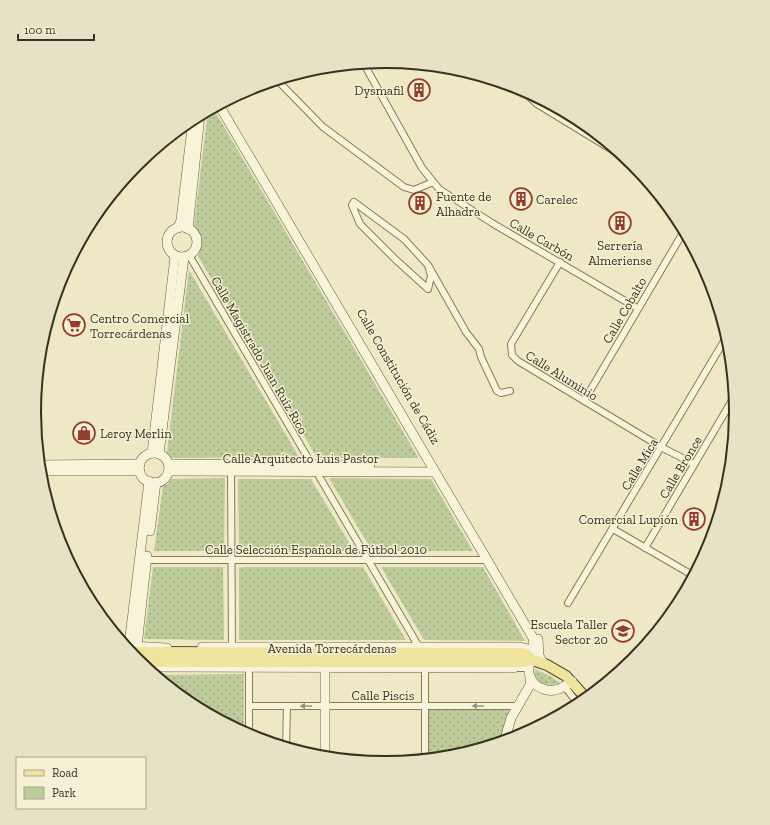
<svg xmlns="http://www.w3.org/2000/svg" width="770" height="825" viewBox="0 0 770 825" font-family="'Zilla Slab',serif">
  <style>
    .green { fill: url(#green-dots) }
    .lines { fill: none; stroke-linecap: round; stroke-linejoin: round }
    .street-casing { stroke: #887a5b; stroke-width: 8 }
    .secondary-casing { stroke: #6a5b3f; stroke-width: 10 }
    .primary-casing { stroke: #564830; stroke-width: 12 }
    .street { stroke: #f8f4d9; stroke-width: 6 }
    .secondary { stroke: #f8f4d9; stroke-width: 9 }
    .primary { stroke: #f0e39e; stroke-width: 10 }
    .oneway { fill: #98927c }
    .labels { text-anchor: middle; stroke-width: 3; stroke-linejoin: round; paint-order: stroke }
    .poi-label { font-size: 13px; fill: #39301f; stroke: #f5f1d5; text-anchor: start }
    .street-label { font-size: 13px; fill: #39301f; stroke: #f5f1d5 }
    .rim { fill: none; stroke: #39301f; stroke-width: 2 }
  </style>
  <defs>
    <pattern id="green-dots" width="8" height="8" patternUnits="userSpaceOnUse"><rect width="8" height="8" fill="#becc99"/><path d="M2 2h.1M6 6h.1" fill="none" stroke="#9ba67c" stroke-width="1.8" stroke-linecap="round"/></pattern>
  </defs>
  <rect width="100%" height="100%" fill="#eee8c5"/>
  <g class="green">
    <path d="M213,108L418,457L417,458H317L198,256C203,244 203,235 194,225L208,111Z"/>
    <path d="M189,270L299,457L172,458L167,452Z"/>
    <path d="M225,478L224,551H154L163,486L168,484L171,479Z"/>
    <path d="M329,478L431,479L473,551H372Z"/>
    <path d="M238,479H311L354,551L239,552Z"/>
    <path d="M153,567H223L224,640L144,639Z"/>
    <path d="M243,567H363L406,640H239V568Z"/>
    <path d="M381,567H483L525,641L424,640Z"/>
    <path d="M535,669L552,677L560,683C550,688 532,683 535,669Z"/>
    <path d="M244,674V732H243L190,704L177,693L176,690H173L154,675Z"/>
    <path d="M429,710H510L499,743L453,757L429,759Z"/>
  </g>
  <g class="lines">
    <g class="street-casing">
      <g id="street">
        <path d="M364,64L422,168L439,189L492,223L637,308"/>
        <path d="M277,80L323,127L404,187L414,190L433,182"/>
        <path d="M522,90L537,104L624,157"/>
        <path d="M189,255L312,465"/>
        <path d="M560,262L511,344L512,355L518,361L661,447L694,464"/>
        <path d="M428,265L431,276L428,289L395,259L360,224L352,205L354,202L404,239L428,265L466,332L479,349L481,357L497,391L501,393L510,391"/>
        <path d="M584,401L684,231"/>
        <path d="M231,471L232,647"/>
        <path d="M316,471L419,647"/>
        <path d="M613,529L694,576"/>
        <path d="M645,548L734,397"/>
        <path d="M147,560H486"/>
        <path d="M568,603L727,336"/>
        <path d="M249,667V736"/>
        <path d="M425,667V760"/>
        <path d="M514,668H528"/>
        <path d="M565,687L579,705"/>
        <path d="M249,706H517"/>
        <path d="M286,748L287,706"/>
      </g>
    </g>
    <g class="secondary-casing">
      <g id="secondary">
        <path d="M219,105L533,638C538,653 515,677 543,689C554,693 564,688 572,681"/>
        <circle cx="182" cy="242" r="15"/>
        <path d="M178,228L181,220L193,119"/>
        <path d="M188,229L200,115"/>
        <path d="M152,453L175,256"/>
        <circle cx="154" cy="468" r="15"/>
        <path d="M159,454L184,257"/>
        <path d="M169,464L370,465"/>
        <path d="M39,465L140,464"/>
        <path d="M40,471H140"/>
        <path d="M169,471L434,472"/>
        <path d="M150,531L156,482"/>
        <path d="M538,639L539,656L544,664"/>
        <path d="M129,645L149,481"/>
        <path d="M131,646L167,648"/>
        <path d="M137,646L147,556"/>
        <path d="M202,647H520L532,650"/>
        <path d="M145,667L514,668"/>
        <path d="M325,667V758"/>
        <path d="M504,742L511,718L530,685L531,678"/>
      </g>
    </g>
    <g class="primary-casing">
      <g id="primary">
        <path d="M130,652L522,653L527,655L530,659L547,665L566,676L587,699"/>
        <path d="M139,662H525L530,659"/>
      </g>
    </g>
    <use href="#street" class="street"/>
    <use href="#secondary" class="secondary"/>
    <use href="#primary" class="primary"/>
  </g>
  <defs><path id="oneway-solid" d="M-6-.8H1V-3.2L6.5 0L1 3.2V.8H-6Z"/></defs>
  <g class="oneway">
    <use href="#oneway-solid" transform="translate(306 706) rotate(180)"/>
    <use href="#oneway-solid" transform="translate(478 706) rotate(180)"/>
  </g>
  <defs>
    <g id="building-ring" transform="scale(1.15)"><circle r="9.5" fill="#f5f1d5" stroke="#963c2c" stroke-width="1.5"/><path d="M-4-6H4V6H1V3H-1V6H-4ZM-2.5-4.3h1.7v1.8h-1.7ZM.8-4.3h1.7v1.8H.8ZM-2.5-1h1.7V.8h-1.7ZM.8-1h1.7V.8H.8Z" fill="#963c2c"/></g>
    <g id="supermarket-ring" transform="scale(1.15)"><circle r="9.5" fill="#f5f1d5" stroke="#963c2c" stroke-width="1.5"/><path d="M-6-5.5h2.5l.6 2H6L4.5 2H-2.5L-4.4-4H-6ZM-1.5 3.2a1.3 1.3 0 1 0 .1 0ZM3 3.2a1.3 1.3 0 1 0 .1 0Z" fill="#963c2c"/></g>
    <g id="shop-ring" transform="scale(1.15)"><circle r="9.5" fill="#f5f1d5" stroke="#963c2c" stroke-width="1.5"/><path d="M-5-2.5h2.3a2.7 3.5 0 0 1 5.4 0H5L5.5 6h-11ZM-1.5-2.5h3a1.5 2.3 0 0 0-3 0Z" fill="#963c2c"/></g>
    <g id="school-ring" transform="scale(1.15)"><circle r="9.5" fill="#f5f1d5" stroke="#963c2c" stroke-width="1.5"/><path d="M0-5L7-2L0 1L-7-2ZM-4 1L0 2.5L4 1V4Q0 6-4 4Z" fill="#963c2c"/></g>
  </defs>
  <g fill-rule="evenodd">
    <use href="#building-ring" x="419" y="90"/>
    <use href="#building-ring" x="521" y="199"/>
    <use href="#building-ring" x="420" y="203"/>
    <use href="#building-ring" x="620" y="223"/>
    <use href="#supermarket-ring" x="74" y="325"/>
    <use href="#shop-ring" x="84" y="433"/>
    <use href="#building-ring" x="694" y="519"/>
    <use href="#school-ring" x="623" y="631"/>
  </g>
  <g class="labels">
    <g class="poi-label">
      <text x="404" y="95" text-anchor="end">Dysmafil</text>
      <text x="436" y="201">Fuente de<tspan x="436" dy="15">Alhadra</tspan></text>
      <text x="536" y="204">Carelec</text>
      <text x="620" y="250" text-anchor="middle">Serrería<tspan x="620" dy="15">Almeriense</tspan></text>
      <text x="90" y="323">Centro Comercial<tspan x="90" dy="15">Torrecárdenas</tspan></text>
      <text x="100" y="438">Leroy Merlin</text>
      <text x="678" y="524" text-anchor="end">Comercial Lupión</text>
      <text x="608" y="629" text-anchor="end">Escuela Taller<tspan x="608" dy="15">Sector 20</tspan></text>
    </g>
    <g class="street-label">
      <text transform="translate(542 239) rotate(30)" y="5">Calle Carbón</text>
      <text transform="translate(624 310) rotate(-60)" y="5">Calle Cobalto</text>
      <text transform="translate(260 355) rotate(60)" y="5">Calle Magistrado Juan Ruíz Rico</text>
      <text transform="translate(562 375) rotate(32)" y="5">Calle Aluminio</text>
      <text transform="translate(399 376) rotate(60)" y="5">Calle Constitución de Cádiz</text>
      <text x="301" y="463">Calle Arquitecto Luis Pastor</text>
      <text transform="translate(639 464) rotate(-59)" y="5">Calle Mica</text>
      <text transform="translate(680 467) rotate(-59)" y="5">Calle Bronce</text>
      <text x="316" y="554">Calle Selección Española de Fútbol 2010</text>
      <text x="332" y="653">Avenida Torrecárdenas</text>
      <text x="383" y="700">Calle Piscis</text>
    </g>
  </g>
  <path d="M0 0H770V825H0ZM41 412a344 344 0 1 1 688 0a344 344 0 1 1-688 0Z" fill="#e6e2c6" fill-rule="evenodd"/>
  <path class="rim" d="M41 412a344 344 0 1 1 688 0a344 344 0 1 1-688 0Z"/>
  <rect x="16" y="757" width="130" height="52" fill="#f5f1d5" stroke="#aaa48c"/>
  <rect x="24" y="770" width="20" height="6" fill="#f0e39e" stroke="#aaa48c"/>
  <text x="52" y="777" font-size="12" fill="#39301f">Road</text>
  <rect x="24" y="787" width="20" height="12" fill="#becc99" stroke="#aaa48c"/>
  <text x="52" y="797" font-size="12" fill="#39301f">Park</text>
  <path d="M18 34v6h76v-6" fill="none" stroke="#39301f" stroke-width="2"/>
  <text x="24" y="34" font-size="12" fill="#39301f" stroke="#f5f1d5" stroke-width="3" paint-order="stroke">100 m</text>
</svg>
